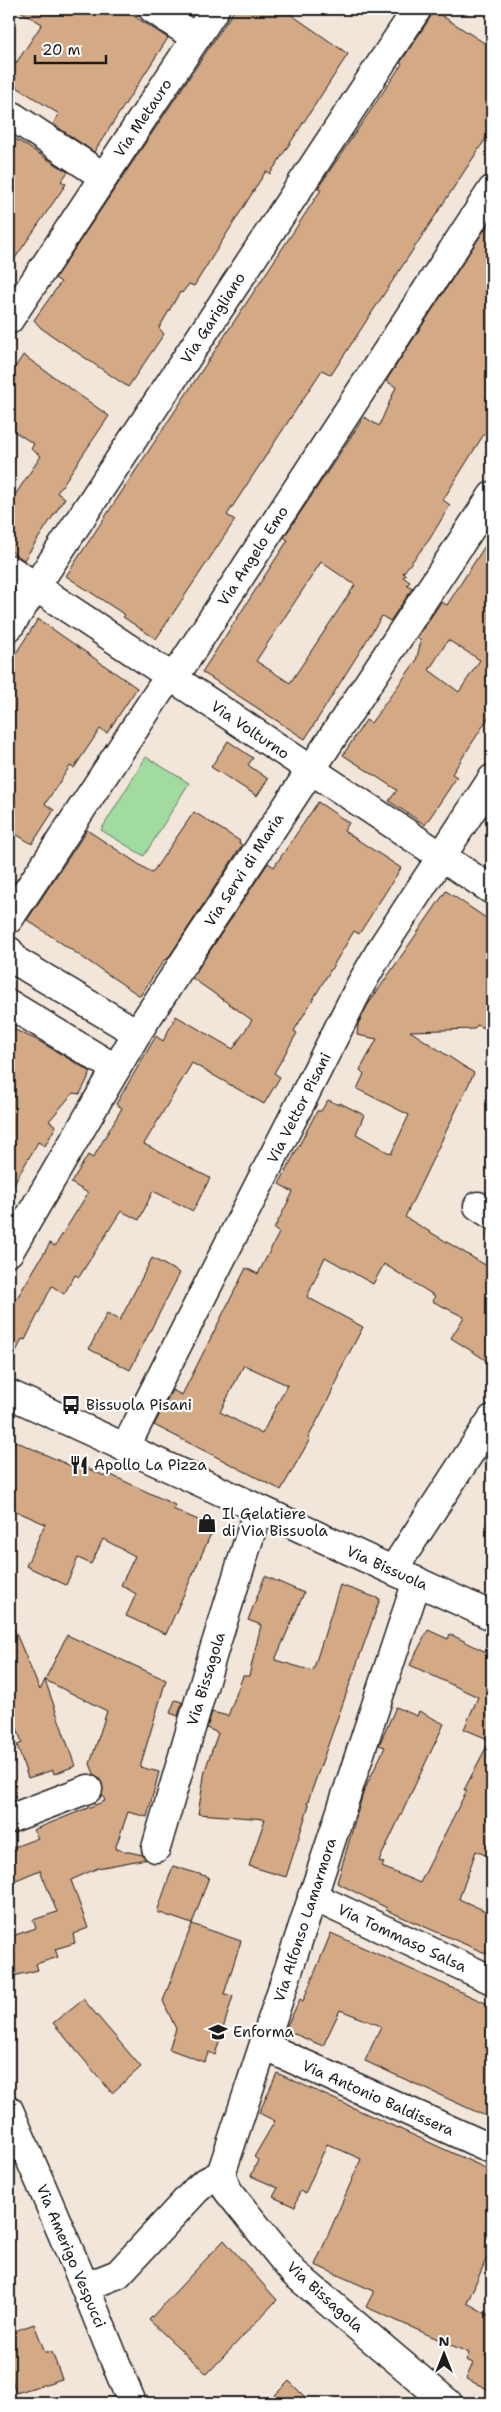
<svg xmlns="http://www.w3.org/2000/svg" width="501" height="2412" viewBox="0 0 501 2412" font-family="'Shantell Sans',sans-serif">
  <style>
    .green { fill: #a1dba0; stroke: #5e7c5e }
    .building { fill: #d4a985; stroke: #1c1c1c; fill-rule: evenodd }
    .lines { fill: none; stroke-linecap: round; stroke-linejoin: round }
    .minor-casing { stroke: #1c1c1c; stroke-width: 31 }
    .major-casing { stroke: #1c1c1c; stroke-width: 31 }
    .minor { stroke: #fff; stroke-width: 28 }
    .major { stroke: #fff; stroke-width: 28 }
    .labels { text-anchor: middle; stroke-width: 4.5; stroke-linejoin: round; paint-order: stroke }
    .street-label { font-size: 15px; fill: #1c1c1c; stroke: #fff }
    .poi-label { font-size: 15px; fill: #1c1c1c; stroke: #fff; text-anchor: start }
  </style>
  <rect width="100%" height="100%" fill="#f2e5da"/>
  <filter id="ink" filterUnits="userSpaceOnUse"><feTurbulence type="fractalNoise" baseFrequency=".02" numOctaves="2"/><feDisplacementMap in="SourceGraphic" scale="10" xChannelSelector="R" yChannelSelector="G"/><feConvolveMatrix kernelMatrix="1 2 1 2 8 2 1 2 1" color-interpolation-filters="sRGB"/></filter>
  <g filter="url(#ink)">
    <path class="green" d="M146,757L189,783L144,856L101,830Z"/>
    <g class="building">
      <path d="M17,9H123L168,38L94,152L53,124L59,114L12,84L16,78L9,74L42,24Z"/>
      <path d="M235,9H283L348,54L270,174L266,171L194,286L189,284L182,293L180,292L159,328L164,334L128,387L41,328L34,320L61,282L55,278Z"/>
      <path d="M433,10L492,48V129L331,375L322,370L227,515L235,520L156,639L123,617L125,615L66,576L321,190L318,188L402,64L400,63L430,18Z"/>
      <path d="M9,135L68,172L61,181L66,184L9,267Z"/>
      <path d="M492,218V441L484,434L443,500L450,505L429,540L403,573L406,575L403,577L410,582L407,585L413,588L390,621L382,616L305,739L202,672L288,540L284,537L364,417L379,426L396,387L386,381ZM321,562L355,585L290,683L256,661Z"/>
      <path d="M23,355L109,416L57,493L65,498L24,560L9,550V504L41,456L31,449L34,444L9,428V377Z"/>
      <path d="M492,535V712L452,774L457,777L425,825L389,801L397,790L343,755L366,720L371,723L416,661L421,641L417,638L441,602L447,605ZM448,640L480,660L459,692L429,670Z"/>
      <path d="M38,619L137,688L107,733L100,729L74,768L70,766L45,804L54,810L32,844L9,830V664Z"/>
      <path d="M228,741L253,758L248,765L268,779L257,796L211,767Z"/>
      <path d="M318,802L349,823L344,831L401,868L359,934L354,931L294,1031L297,1033L274,1073L280,1077L264,1104L192,1063L144,1144L210,1178L193,1211L153,1191L139,1220L121,1211L79,1277L75,1275L64,1294L52,1286L25,1340L22,1339L9,1367V1294L17,1298L50,1243L55,1246L88,1193L71,1183L88,1155L93,1158L122,1108L116,1104L156,1036L163,1041L176,1016L233,1049L252,1020L192,978L268,863L274,867Z"/>
      <path d="M194,812L240,841L239,843L242,845L167,960L165,959L140,996L27,920L87,830L152,873Z"/>
      <path d="M446,891L492,922V1031L477,1025L474,1029L410,1031L474,1073L405,1217L492,1269V1364L451,1338L464,1317L432,1301L435,1296L384,1264L373,1284L325,1257L307,1297L363,1327L338,1374L340,1375L326,1404L308,1438L310,1439L281,1490L154,1425L172,1390L182,1395L246,1268L258,1274L279,1233L274,1229L293,1192L279,1184L317,1111H321L328,1100L339,1105L340,1103L364,1115L356,1134L391,1154L409,1115L357,1089L364,1074L360,1070L377,1039L357,1035L358,1024L367,1006ZM244,1365L287,1385L262,1434L220,1412Z"/>
      <path d="M9,1027L37,1040L91,1072L80,1094L73,1093L49,1121L56,1126L45,1146L38,1142L9,1192Z"/>
      <path d="M152,1258L180,1273L130,1370L89,1349L107,1313L120,1320Z"/>
      <path d="M15,1441L71,1466L73,1462L107,1477L109,1474L175,1505L173,1509L214,1527L166,1634L126,1616L136,1594L121,1585L135,1556L103,1539L91,1564L78,1558L66,1585L26,1566L45,1524L9,1508V1455Z"/>
      <path d="M265,1576L304,1593L275,1660L313,1671L340,1585L380,1599L307,1804L309,1805L286,1877L249,1866L265,1819L198,1814L205,1770L218,1733L207,1728L212,1712L228,1716L243,1676H249L261,1625L248,1620Z"/>
      <path d="M9,1617L40,1690L45,1680L75,1766L54,1774L53,1770L28,1778L17,1745L22,1743L9,1704Z"/>
      <path d="M428,1630L448,1639L450,1634L492,1655V1858L476,1851L459,1899L492,1914V1956L386,1910L387,1908L337,1883L363,1793L385,1747L379,1745L396,1707L417,1716L419,1711L444,1724L379,1861L384,1863L382,1867L420,1883L467,1790H464L490,1740L464,1729L478,1697L410,1665Z"/>
      <path d="M67,1635L166,1680L140,1767L159,1772L147,1817L128,1812L115,1849L143,1855L146,1859L98,1868L71,1880L88,1928L73,1934L75,1943L55,1949L58,1957L36,1964L38,1970L9,1977V1937L36,1928L33,1920L57,1912L40,1870L9,1883V1849L38,1838L33,1830L105,1801L102,1794V1783L95,1776L90,1764L107,1711L45,1680Z"/>
      <path d="M175,1700L182,1702L178,1716L170,1713Z"/>
      <path d="M173,1866L209,1877L192,1924L157,1912Z"/>
      <path d="M192,1924L241,1941L224,1994L233,1996L215,2055L209,2052L204,2062L169,2049L176,2029L163,2001Z"/>
      <path d="M331,1933L492,2006V2119L365,2061L381,2026L340,2010L323,2046L285,2030L300,1999L303,2001Z"/>
      <path d="M83,1999L141,2067L112,2093L53,2023Z"/>
      <path d="M277,2073L492,2171V2246L467,2303L492,2317V2391L466,2379L473,2363L466,2360L469,2353L366,2307L374,2291L315,2265L361,2159L327,2144L305,2194L300,2191L295,2207L273,2197L278,2188L251,2176L258,2160L254,2157L275,2121L259,2113Z"/>
      <path d="M224,2240L277,2300L207,2374L149,2320Z"/>
      <path d="M34,2324L45,2352H52L62,2379L16,2393L9,2370V2333Z"/>
      <path d="M289,2381L311,2403H267Z"/>
    </g>
    <g class="lines">
      <g class="minor-casing">
        <g id="minor">
          <path d="M153,9L196,38"/>
          <path d="M9,114L104,177"/>
          <path d="M9,320L215,9"/>
          <path d="M9,569L492,890"/>
          <path d="M9,627L417,9"/>
          <path d="M9,919L160,690L183,664L492,190"/>
          <path d="M9,951L16,961L137,1033"/>
          <path d="M9,1004L116,1069"/>
          <path d="M478,1206L492,1215"/>
          <path d="M9,1252L137,1033L492,496"/>
          <path d="M9,1394L492,1616"/>
          <path d="M125,1448L361,984L383,946L492,779"/>
          <path d="M393,1570L492,1419"/>
          <path d="M9,1819L88,1789"/>
          <path d="M156,1848L213,1653L258,1510"/>
          <path d="M312,1896L492,1980"/>
          <path d="M264,2046L492,2149"/>
          <path d="M221,2174L228,2191L294,2273L448,2403"/>
          <path d="M85,2287L118,2274L196,2190L204,2183L221,2174L417,1581"/>
        </g>
      </g>
      <g class="major-casing">
        <path id="major" d="M9,2110L85,2287L132,2403"/>
      </g>
      <use href="#minor" class="minor"/>
      <use href="#major" class="major"/>
    </g>
  </g>
  <defs>
    <g id="bus-bare" transform="scale(1.5)"><path d="M-5-6H5V4H4V6H2V4H-2V6H-4V4H-5ZM-3.5-4V0h7V-4ZM-3.5 1.2v1.5H-2V1.2ZM2 1.2v1.5H3.5V1.2Z" fill="#1c1c1c" stroke="#fff" stroke-width="2.5" paint-order="stroke"/></g>
    <g id="restaurant-bare" transform="scale(1.5)"><path d="M-5-6h1v4h1v-4h1v4h1v-4h1v5L-1.5 .5V6h-2V.5L-5-1ZM5-6V6H3V1.5H1.5Q1.5-4 5-6Z" fill="#1c1c1c" stroke="#fff" stroke-width="2.5" paint-order="stroke"/></g>
    <g id="shop-bare" transform="scale(1.5)"><path d="M-5-2.5h2.3a2.7 3.5 0 0 1 5.4 0H5L5.5 6h-11ZM-1.5-2.5h3a1.5 2.3 0 0 0-3 0Z" fill="#1c1c1c" stroke="#fff" stroke-width="2.5" paint-order="stroke"/></g>
    <g id="university-bare" transform="scale(1.5)"><path d="M0-5L7-2L0 1L-7-2ZM-4 1L0 2.5L4 1V4Q0 6-4 4Z" fill="#1c1c1c" stroke="#fff" stroke-width="2.5" paint-order="stroke"/></g>
  </defs>
  <g fill-rule="evenodd">
    <use href="#bus-bare" x="71" y="1405"/>
    <use href="#restaurant-bare" x="79" y="1465"/>
    <use href="#shop-bare" x="207" y="1523"/>
    <use href="#university-bare" x="218" y="2032"/>
  </g>
  <g class="labels">
    <g class="street-label">
      <text transform="translate(143 118) rotate(-56)" y="5">Via Metauro</text>
      <text transform="translate(213 318) rotate(-57)" y="5">Via Garigliano</text>
      <text transform="translate(253 556) rotate(-57)" y="5">Via Angelo Emo</text>
      <text transform="translate(250 730) rotate(34)" y="5">Via Volturno</text>
      <text transform="translate(244 870) rotate(-57)" y="5">Via Servi di Maria</text>
      <text transform="translate(299 1108) rotate(-63)" y="5">Via Vettor Pisani</text>
      <text transform="translate(387 1568) rotate(24)" y="5">Via Bissuola</text>
      <text transform="translate(206 1679) rotate(-73)" y="5">Via Bissagola</text>
      <text transform="translate(305 1920) rotate(-72)" y="5">Via Alfonso Lamarmora</text>
      <text transform="translate(402 1938) rotate(25)" y="5">Via Tommaso Salsa</text>
      <text transform="translate(378 2098) rotate(24)" y="5">Via Antonio Baldissera</text>
      <text transform="translate(71 2256) rotate(67)" y="5">Via Amerigo Vespucci</text>
      <text transform="translate(325 2297) rotate(42)" y="5">Via Bissagola</text>
    </g>
    <g class="poi-label">
      <text x="86" y="1410">Bissuola Pisani</text>
      <text x="94" y="1470">Apollo La Pizza</text>
      <text x="222" y="1519">Il Gelatiere<tspan x="222" dy="17">di Via Bissuola</tspan></text>
      <text x="233" y="2037">Enforma</text>
    </g>
  </g>
  <rect width="501" height="2412" fill="none" stroke="#fff" stroke-width="30"/>
  <rect x="15" y="15" width="471" height="2382" fill="none" stroke="#1c1c1c" stroke-width="2" filter="url(#ink)"/>
  <g transform="translate(444 2354)" stroke="#ffffff" stroke-width="4" paint-order="stroke">
  <path d="M0-4L9 19L0 12L-9 19Z" fill="#1c1c1c"/>
  <text y="-8" font-size="14" font-weight="bold" text-anchor="middle" fill="#1c1c1c">N</text>
  </g>
  <path d="M35 55v8h71v-8" fill="none" stroke="#1c1c1c" stroke-width="2.5"/>
  <text x="42" y="55" font-size="15" fill="#1c1c1c" stroke="#ffffff" stroke-width="4" paint-order="stroke">20 m</text>
</svg>
